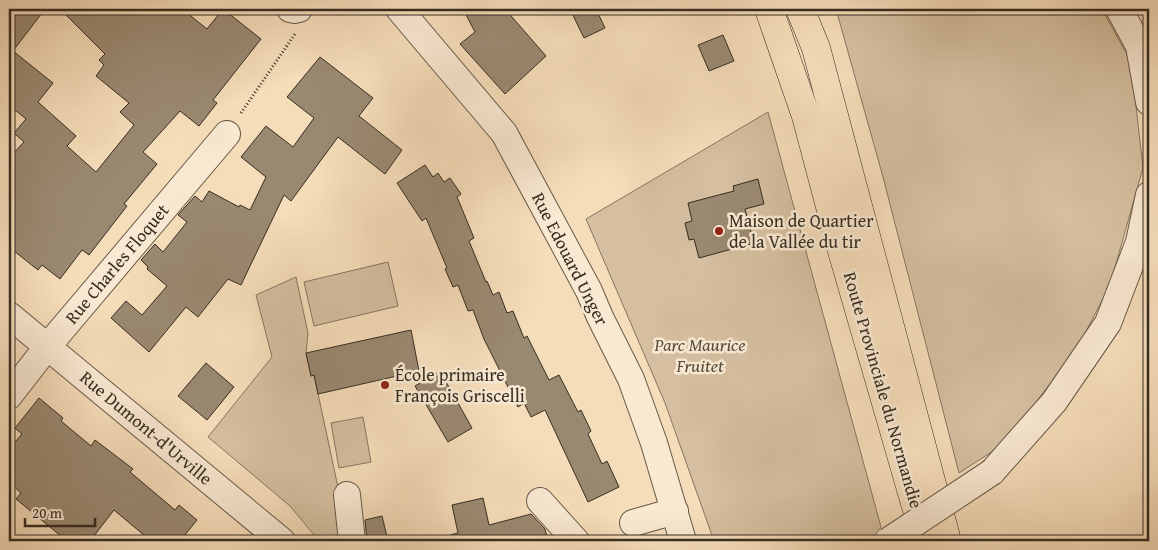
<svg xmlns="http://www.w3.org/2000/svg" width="1158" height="550" viewBox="0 0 1158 550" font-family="'Gentium Book Plus',serif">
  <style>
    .green { fill: #d5bfa0; stroke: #867661 }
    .building { fill: #9a8971; stroke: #362d22 }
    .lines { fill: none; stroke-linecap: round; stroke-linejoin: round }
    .minor-casing { stroke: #665948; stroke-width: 28 }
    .highway-casing { stroke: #362d22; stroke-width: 29 }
    .path { stroke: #362d22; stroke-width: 3; stroke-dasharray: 1 2.5; stroke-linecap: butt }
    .minor { stroke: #f9e9d2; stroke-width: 26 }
    .highway { stroke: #f6ddba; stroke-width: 28 }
    .minor-bridge-casing { stroke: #665948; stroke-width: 28; stroke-linecap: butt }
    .minor-bridge { stroke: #f9e9d2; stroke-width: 26 }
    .poi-dot { fill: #8f2418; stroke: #f9e9d2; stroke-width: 2 }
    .labels { text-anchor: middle; stroke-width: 5; stroke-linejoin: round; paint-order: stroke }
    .poi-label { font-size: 18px; fill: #362d22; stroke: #f9e9d2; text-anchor: start }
    .street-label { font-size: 18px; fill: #362d22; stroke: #f9e9d2 }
    .park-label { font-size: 18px; font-style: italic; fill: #564a3b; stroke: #f9e9d2 }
  </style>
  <rect width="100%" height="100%" fill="#f6ddba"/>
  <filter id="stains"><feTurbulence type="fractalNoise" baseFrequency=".004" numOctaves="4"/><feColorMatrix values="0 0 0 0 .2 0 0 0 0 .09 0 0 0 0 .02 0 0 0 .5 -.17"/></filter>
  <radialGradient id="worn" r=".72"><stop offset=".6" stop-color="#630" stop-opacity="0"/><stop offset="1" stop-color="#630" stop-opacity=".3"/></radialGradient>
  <g class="green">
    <path d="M836,9H1102L1131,62L1143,168L1110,285L1078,347L1004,444L959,473L883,177Z"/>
    <path d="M768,112L881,527L871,541H714L665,403L586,219Z"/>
    <path d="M388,262L398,306L314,326L304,282Z"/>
    <path d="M296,277L308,333L306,353L311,376L314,375L339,492L344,541H319L290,506L208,437L272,357L256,295Z"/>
    <path d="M363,417L371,462L339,468L331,423Z"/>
  </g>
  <g class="building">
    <path d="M9,9H45L13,51L53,83L38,102L76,136L67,146L96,172L134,125L120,112L129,103L96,76L104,65L99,60L105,54L60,9H182L207,29L223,9L261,39L213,100L217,103L199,126L180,111L143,152L157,164L124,204L127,206L89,255L82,250L60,279L42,265L38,270L9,247V158L24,142L14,133L26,119L9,105Z"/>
    <path d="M463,9H505L546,56L505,94L460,44L475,32Z"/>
    <path d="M570,9H596L605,28L584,38Z"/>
    <path d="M723,35L734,61L709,71L698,45Z"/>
    <path d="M320,57L373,98L359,116L402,150L385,174L338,137L291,201L284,195L241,285L228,279L198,317L186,307L149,352L111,318L126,301L142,315L167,286L147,269L148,267L141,260L155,244L163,252L187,222L178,215L195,196L202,202L209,191L239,207L240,205L250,210L266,177L241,157L266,126L293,147L314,118L287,97Z"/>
    <path d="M425,165L433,177L438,173L444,182L450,178L461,194L457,197L474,238L469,241L486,282L487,281L493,295L499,292L507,313L513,311L524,338L527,336L549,380L559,375L578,412L581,410L591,431L588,434L602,464L607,461L619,487L588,502L545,410L531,417L524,403L518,407L484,339L473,310L468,311L458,285L453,287L445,269L447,268L426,218L422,221L397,183Z"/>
    <path d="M758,179L764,204L745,209L754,243L699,258L694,239L689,240L685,223L692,221L688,203L734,191L733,186Z"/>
    <path d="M411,330L419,371L318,394L314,375L311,376L306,353Z"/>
    <path d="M206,363L234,387L207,420L178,396Z"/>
    <path d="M440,371L472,428L448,442L415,386Z"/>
    <path d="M39,398L63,418L61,421L91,446L95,440L133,469L130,472L175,510L179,505L197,520L180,541H151L114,510L90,541H67L16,499L21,493L9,482V449L22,434L15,428Z"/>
    <path d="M483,498L489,525L531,514L545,529L548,541H451L450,535L458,533L452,505Z"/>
    <path d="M382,516L388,541H367L365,520Z"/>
  </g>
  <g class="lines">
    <g class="minor-casing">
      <g id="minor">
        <path d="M290,9L295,10L299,9"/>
        <path d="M399,9L504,133L589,291L600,317L631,379L654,443L683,541"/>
        <path d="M1119,9L1139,46L1149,102"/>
        <path d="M9,315L282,541"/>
        <path d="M9,396L47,347L227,134"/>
        <path d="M992,472L1054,402L1108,323L1139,242L1149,195"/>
        <path d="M347,495L352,541"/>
        <path d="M540,501L576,541"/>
        <path d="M633,523L675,511"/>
      </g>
    </g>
    <g class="highway-casing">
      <g id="highway">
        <path d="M769,9L806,116L840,244L926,541"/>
        <path d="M800,9L816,48L947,541"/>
      </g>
    </g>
    <path class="path" d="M241,113L295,34"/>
    <use href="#minor" class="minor"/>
    <use href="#highway" class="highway"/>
    <g class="minor-bridge-casing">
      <path id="minor-bridge" d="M888,541L992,472"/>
    </g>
    <use href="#minor-bridge" class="minor-bridge"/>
  </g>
  <g class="poi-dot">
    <circle cx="719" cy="231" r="5"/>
    <circle cx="385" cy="385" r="5"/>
  </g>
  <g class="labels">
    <g class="poi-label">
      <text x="729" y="227">Maison de Quartier<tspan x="729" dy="21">de la Vallée du tir</tspan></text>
      <text x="395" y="381">École primaire<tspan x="395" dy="21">François Griscelli</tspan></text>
    </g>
    <g class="street-label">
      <text transform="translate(570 259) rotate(63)" y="6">Rue Edouard Unger</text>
      <text transform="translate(117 264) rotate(-50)" y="6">Rue Charles Floquet</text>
      <text transform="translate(883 390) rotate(74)" y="6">Route Provinciale du Normandie</text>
      <text transform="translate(146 428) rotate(40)" y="6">Rue Dumont-d'Urville</text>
    </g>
    <g class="park-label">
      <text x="700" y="351">Parc Maurice<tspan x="700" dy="21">Fruitet</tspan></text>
    </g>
  </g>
  <rect width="1158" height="550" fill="none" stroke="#f6ddba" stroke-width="30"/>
  <rect x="10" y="10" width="1138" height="530" fill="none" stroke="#362d22" stroke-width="2.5"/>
  <rect x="15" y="15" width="1128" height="520" fill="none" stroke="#362d22"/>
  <path d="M25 518v8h70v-8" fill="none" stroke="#362d22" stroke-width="2.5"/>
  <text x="32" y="518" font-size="15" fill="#362d22" stroke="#f9e9d2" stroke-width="4" paint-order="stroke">20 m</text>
  <rect width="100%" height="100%" filter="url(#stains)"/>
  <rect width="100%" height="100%" fill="url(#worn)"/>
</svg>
